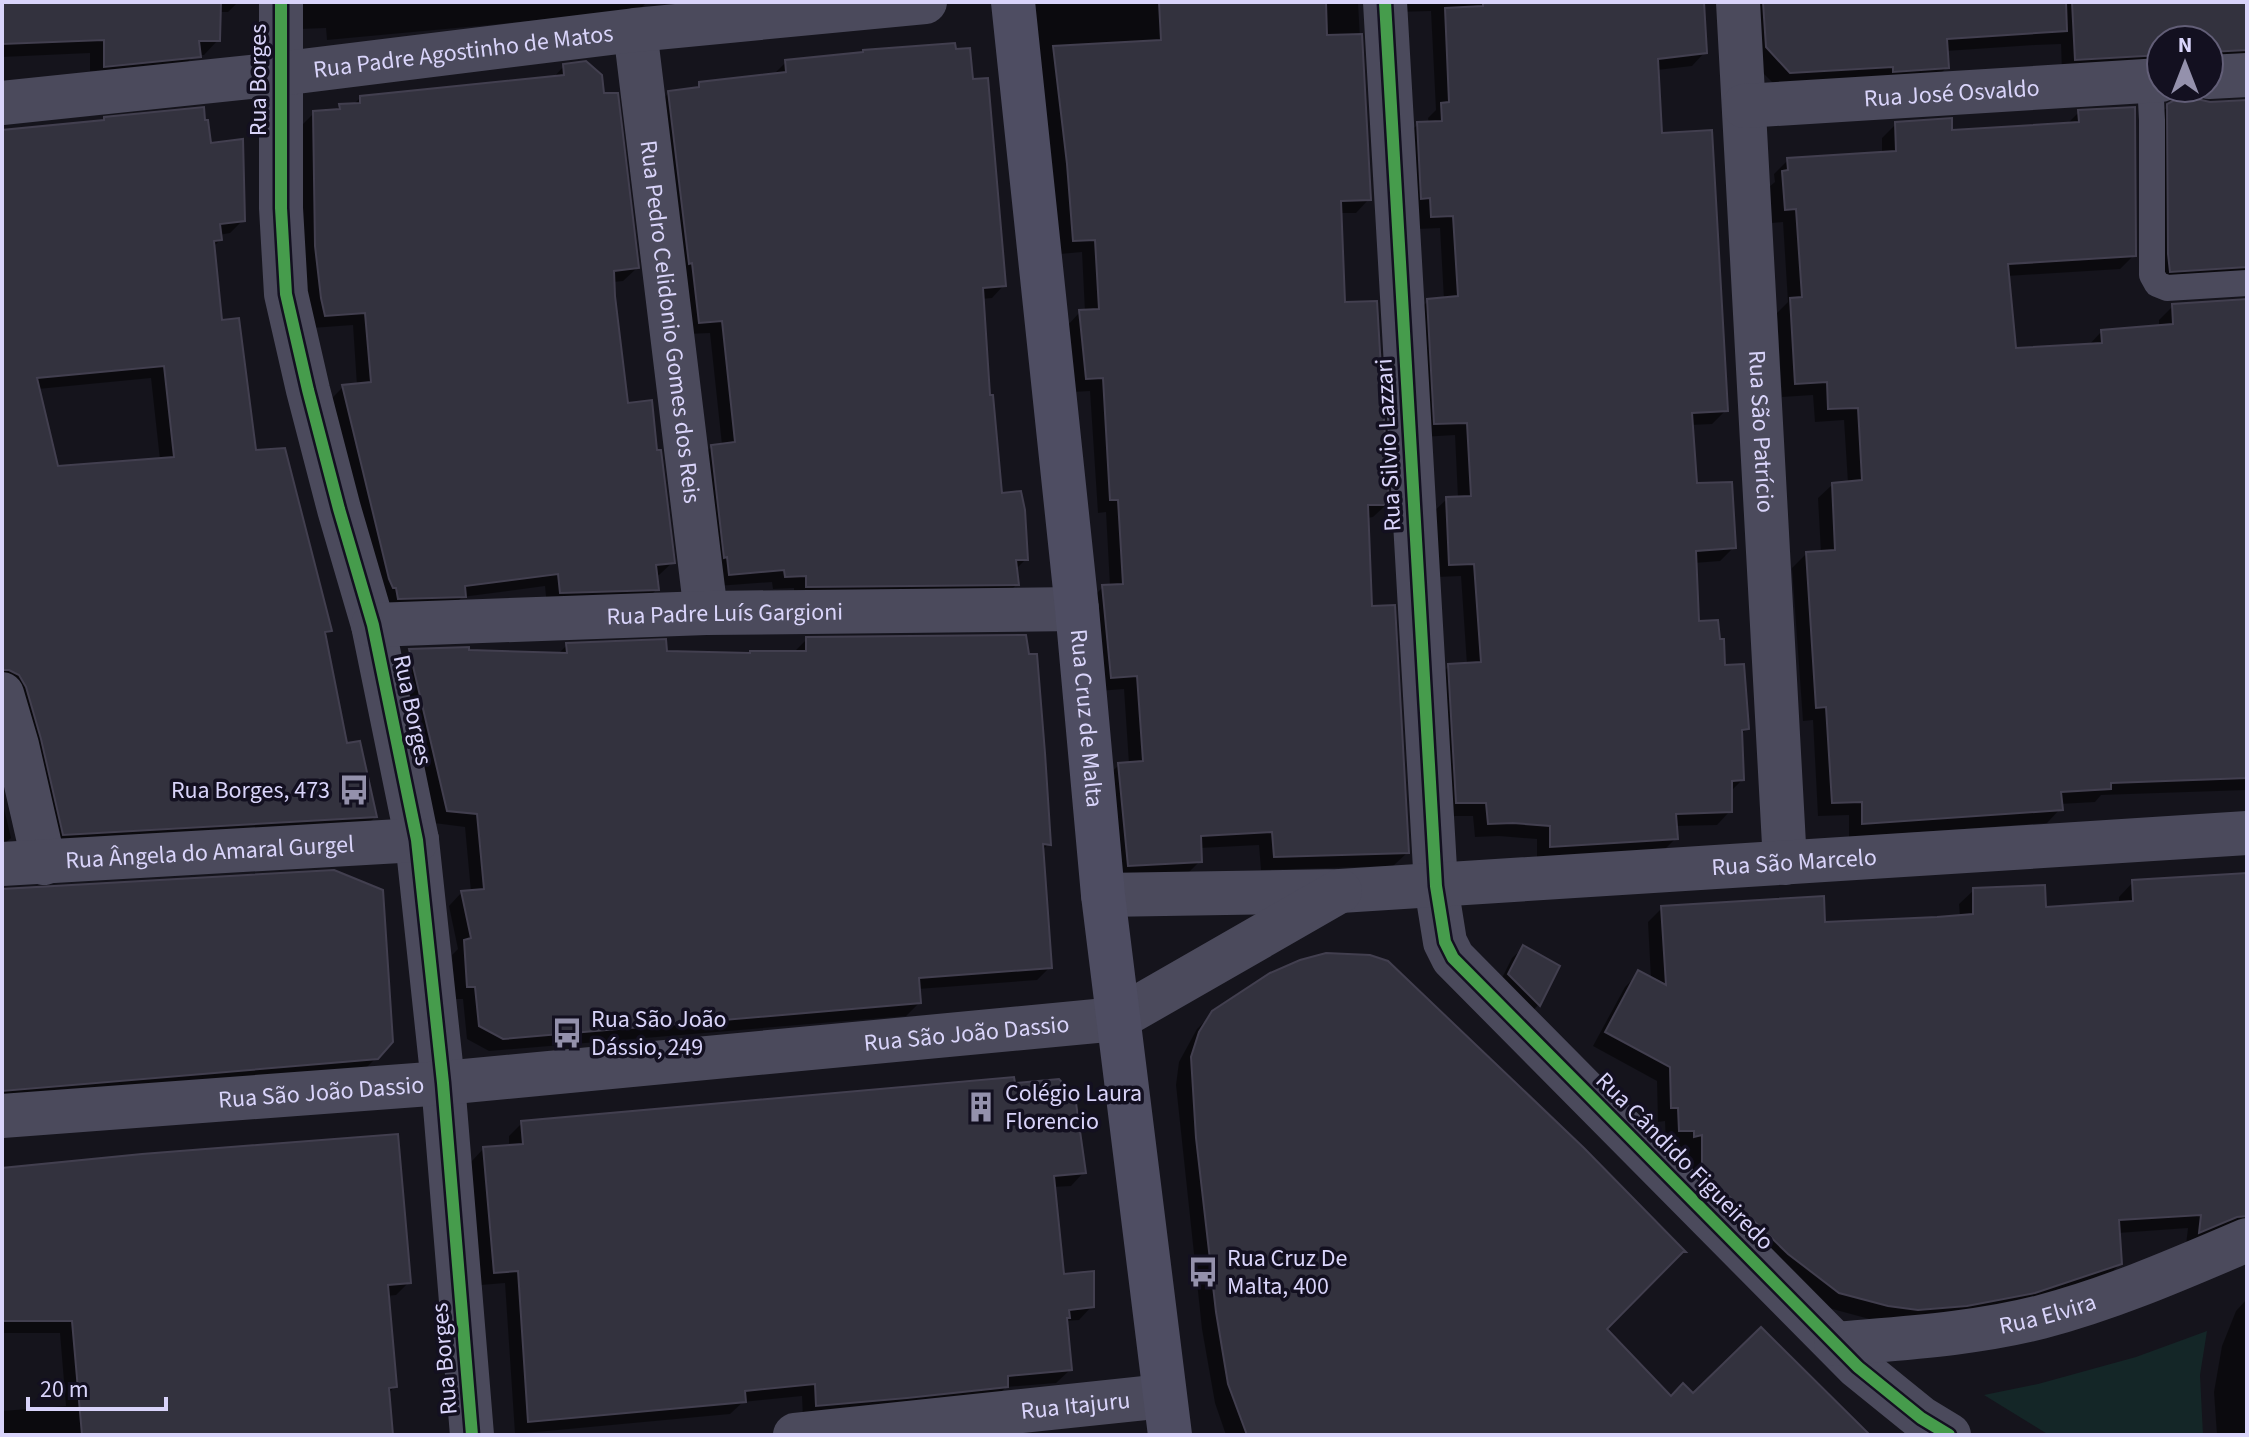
<svg xmlns="http://www.w3.org/2000/svg" width="2249" height="1437" viewBox="0 0 2249 1437" font-family="'Source Sans 3',sans-serif">
  <style>
    .green { fill: #142627 }
    .shadow { fill: #0007; fill-rule: evenodd }
    .building { fill: #33323e; stroke: #423f4f; stroke-width: 2; fill-rule: evenodd }
    .lines { fill: none; stroke-linecap: round; stroke-linejoin: round }
    .lane { stroke: #4b4a5c; stroke-width: 26 }
    .street { stroke: #4b4a5c; stroke-width: 44 }
    .secondary { stroke: #4e4d62; stroke-width: 44 }
    .cycleway-casing { stroke: #131020; stroke-width: 17 }
    .cycleway { stroke: #469c4c; stroke-width: 12 }
    .labels { text-anchor: middle; stroke-width: 7; stroke-linejoin: round; paint-order: stroke }
    .street-label { font-size: 24px; fill: #d9d4fa; stroke: #131020 }
    .poi-label { font-size: 24px; fill: #d9d4fa; stroke: #131020; text-anchor: start }
  </style>
  <rect width="100%" height="100%" fill="#15141c"/>
  <path class="green" d="M2207,1331L2200,1375L2203,1435H2049L1984,1395L2038,1384L2136,1357Z"/>
  <g class="shadow">
    <path d="M2,2H238L228,12H219L218,40L204,55H195L183,66L90,71V53L2,57Z"/>
    <path d="M301,2H647L638,11L327,40L326,28L300,29Z"/>
    <path d="M1034,2H1358L1369,199L1356,213H1340L1344,304L1387,504L1373,517L1367,518L1370,608L1407,853L1393,866L1261,870L1259,845L1200,848V861L1187,874L1115,879L1105,778L1119,765L1129,764L1124,689L1098,691L1090,600L1103,587L1110,586L1106,512L1098,513L1090,391L1073,392L1067,326L1080,312H1085L1082,252L1060,254Z"/>
    <path d="M1393,2H1702L1705,52L1692,66L1657,70L1660,135L1726,410L1712,424L1691,425L1695,485L1734,547L1720,561L1694,563L1697,623L1724,667L1747,729L1740,735L1742,780L1730,792V811L1717,825L1675,826L1676,838L1662,852L1537,859V839L1499,836L1475,837L1473,816H1444L1436,680L1449,666L1467,665L1461,576L1437,577L1433,512L1447,499L1458,498L1455,435L1422,437L1415,314L1428,301L1444,300L1440,228L1418,229L1404,138L1418,124H1429L1428,118L1436,110L1431,11L1396,12Z"/>
    <path d="M1745,2H2247V69L2209,64V40H2161V73H2062L2061,44L2035,45L1946,51L1947,67L1933,81L1776,86L1752,62Z"/>
    <path d="M786,62L1004,285L992,298L981,299L989,397L1000,495L1026,559L1015,570L1017,584L1005,596L794,599V588L773,589L772,582L717,586L699,459L712,446L722,445L710,333L687,334L656,105L669,93L694,89L700,84L773,75Z"/>
    <path d="M564,66L637,268L623,281L613,282L627,406L673,562L659,575L655,576L657,589L644,602L547,606L545,586L462,597L450,609L385,612L330,400L343,387L357,386L353,325L312,328L303,262L301,126L314,113L335,111L340,106L353,105L360,98L552,79Z"/>
    <path d="M2182,88H2185L2196,101L2209,104L2247,102V289L2157,285L2154,119L2171,104L2172,99Z"/>
    <path d="M2079,112L2134,255L2120,269L2007,276L2014,350L2088,346L2102,331L2159,327V320L2173,306L2247,301V790L2101,795L2095,802L2060,804V809L2047,823L1849,837V815L1818,816L1813,720L1803,721L1792,568L1806,554L1821,553L1818,498L1832,485L1848,483L1844,420L1815,422L1813,395L1782,397L1777,313L1788,302L1783,222L1772,223L1769,187L1775,182L1774,174L1788,160L1882,154V138L1896,124L1951,132L2066,125Z"/>
    <path d="M2,132L209,145L243,220L230,233L219,235L220,240L213,247L221,323L254,452L330,630L324,637L346,746L375,817L362,830L50,848L2,687ZM151,378L160,460L57,468L38,389Z"/>
    <path d="M807,639L1048,844L1041,852L1050,967L1037,980L918,989L919,1003L906,1016L489,1051L467,1039L463,999H455L452,955L458,949L449,906L461,893L471,892L465,827L434,823L397,664L410,651L557,655L567,645L666,652L749,655L793,653Z"/>
    <path d="M2,800L11,838L2,846Z"/>
    <path d="M2247,876V1233L2186,1245L2188,1228L2118,1233L2120,1264L2106,1278L1995,1312L1873,1320L1825,1307L1689,1185V1148L1680,1150V1144L1666,1145L1665,1121L1658,1122L1657,1081L1593,1046L1625,987L1639,973L1651,979L1648,922L1662,908L1823,924L1960,917L1959,904L1974,890L2045,910L2119,904V897L2133,882Z"/>
    <path d="M2,891L376,1058L362,1072L2,1102Z"/>
    <path d="M1524,947L1558,967L1538,1005L1528,1016L1498,986L1512,958Z"/>
    <path d="M1213,1013L1684,1252L1669,1266H1666L1604,1329L1671,1398L1693,1396L1867,1435H1226L1215,1403L1202,1329L1176,1085L1179,1062L1197,1029Z"/>
    <path d="M1013,1086L1084,1172L1071,1186L1053,1187L1062,1276L1092,1306L1079,1320L1065,1321L1070,1370L1056,1383L1006,1387L993,1400L803,1419L802,1396L743,1402L730,1414L515,1434L505,1283L481,1285L471,1162L484,1148L509,1147V1136L522,1123Z"/>
    <path d="M2,1169L409,1282L396,1295L387,1296L395,1386L388,1394L391,1435H2V1411L66,1406L60,1333H2Z"/>
    <path d="M2247,1299V1435H2217L2214,1392L2222,1346L2236,1311Z"/>
  </g>
  <g class="building">
    <path d="M2,2H221L220,41H199L201,57L104,67V40L2,44Z"/>
    <path d="M1159,2H1326L1327,35L1362,34L1371,200L1341,201L1345,302L1377,301L1389,505H1368L1372,606L1395,605L1409,853L1274,857L1272,832L1201,836L1202,862L1128,866L1118,763L1143,761L1137,676L1111,678L1102,585L1123,584L1118,500H1110L1103,378L1086,379L1079,310L1099,309L1095,240L1073,241L1067,164L1053,46L1161,40Z"/>
    <path d="M1483,2H1704L1707,53L1658,59L1662,133L1712,130L1728,411L1692,413L1697,483L1732,482L1736,548L1696,551L1699,621L1718,620L1720,639H1724L1725,665L1744,664L1749,729L1742,730L1744,780L1732,781V812L1676,814L1678,839L1550,847V826L1513,823L1488,824L1486,803H1456L1448,664L1481,662L1474,564L1449,565L1446,497L1471,496L1467,423L1434,424L1427,299L1458,296L1453,216L1431,217L1430,198L1421,199L1417,122L1442,121L1441,103L1449,102L1445,8L1483,6Z"/>
    <path d="M1763,2H2066L2067,31L1947,39L1949,68L1893,72V67L1790,73L1766,47Z"/>
    <path d="M2072,2H2247V50L2209,52V40H2161V55L2075,60Z"/>
    <path d="M955,43L956,49L970,48L973,79L988,78L1006,286L983,288L990,395H993L1002,493L1021,491L1025,510L1028,560H1016L1019,585L806,587V576L785,577L784,570L729,575L727,557L724,558L711,445L735,442L722,321L699,323L692,263L689,264L668,91L699,87V82L786,72L785,60L863,52V50Z"/>
    <path d="M586,61L602,75L604,93H618L639,268L614,271L615,296L628,403L652,400L657,450H661L675,563L656,565L659,590L560,593L558,574L465,586L466,597L398,599L396,588H393L389,579L342,385L371,382L365,313L325,316L321,298L315,246L313,111L340,109L339,104L360,103V96L564,75L563,64Z"/>
    <path d="M2184,88H2187L2197,99L2210,102L2247,100V267L2170,272L2168,254L2167,104L2175,100Z"/>
    <path d="M204,107L205,120H208L211,143L243,139L245,221L220,224L222,240L214,241L222,320L239,318L256,450L285,448L332,631L325,632L347,743L360,741L377,817L63,835L41,739L26,687L19,675L9,670H2V130L104,120V117ZM164,366L174,457L58,466L37,378Z"/>
    <path d="M2135,107L2136,256L2008,264L2016,348L2102,343L2101,330L2173,324L2172,304L2247,299V778L2111,783V789L2061,792L2063,810L1862,824V802L1832,803L1826,707L1816,708L1806,552L1835,550L1832,483L1862,480L1858,408L1828,409L1827,382L1795,384L1790,298L1802,297L1796,209L1785,210L1782,171L1788,170L1787,158L1896,151L1895,122L1952,118V130L2018,126L2079,122L2078,110Z"/>
    <path d="M1026,635L1029,654H1037L1045,753L1051,845L1043,844L1052,968L919,978L921,1003L503,1039L479,1026L475,987H467L464,940L471,938L461,891L484,889L477,814L447,811L409,649L469,647V650L567,653L566,643L666,639L667,651L750,653V651H806V637Z"/>
    <path d="M334,870L383,890L393,1042L378,1059L2,1091V889Z"/>
    <path d="M2247,873V1216L2237,1217L2199,1233L2201,1215L2119,1220L2122,1264L2035,1293L1967,1306L1918,1310L1888,1306L1839,1293L1788,1254L1702,1170V1135L1694,1137V1131H1679L1678,1108H1671L1670,1067L1605,1032L1638,970L1666,985L1661,906L1824,896L1825,922L1937,917L1973,914V888L2045,885L2046,907L2133,901L2132,880Z"/>
    <path d="M1523,945L1560,966L1540,1006L1508,974Z"/>
    <path d="M1326,953L1370,955L1388,961L1584,1148L1686,1252H1683L1607,1329L1671,1396L1683,1383L1693,1393L1761,1327L1870,1435H1247L1228,1384L1216,1312L1196,1138L1191,1057L1199,1032L1212,1011L1270,973L1300,960Z"/>
    <path d="M1014,1077L1015,1083L1059,1079L1075,1096L1086,1173L1054,1176L1064,1274L1094,1271V1307L1069,1310L1070,1318H1067L1072,1370L1008,1376V1387L907,1398L816,1406L815,1384L745,1391L746,1402L528,1422L518,1271L494,1273L483,1147L523,1144L521,1121Z"/>
    <path d="M398,1134L411,1283L388,1285L397,1387L389,1388L393,1435H82L72,1321H2V1168L142,1154Z"/>
  </g>
  <g class="lines">
    <path class="lane" d="M2150,81L2152,120V275L2157,284L2167,288L2247,283"/>
    <g class="street">
      <path d="M281,2V208L286,294L308,390L339,509L373,625L417,840L443,1083L472,1435"/>
      <path d="M1385,2L1436,886L1445,942L1453,958L1858,1367L1921,1418L1949,1435"/>
      <path id="s1" d="M1738,2L1785,863"/>
      <path id="s2" d="M635,30L706,613"/>
      <path d="M2209,77L2247,75"/>
      <path id="s3" d="M2,103L279,74L635,30L925,2"/>
      <path id="s4" d="M1744,106L2161,80"/>
      <path id="s5" d="M373,625L706,613L1077,609"/>
      <path d="M2,694L17,745L44,863"/>
      <path id="s6" d="M2,864L417,840"/>
      <path id="s7" d="M1103,895L1340,891L2247,833"/>
      <path id="s8" d="M2,1116L443,1083L1117,1019L1340,891"/>
      <path id="s9" d="M1836,1344C1904,1338 1975,1334 2041,1317C2113,1298 2179,1269 2247,1240"/>
      <path id="s10" d="M795,1435L1164,1396"/>
    </g>
    <path class="secondary" id="s11" d="M1013,2L1077,609L1103,895L1170,1435"/>
    <g class="cycleway-casing">
      <g id="cycleway">
        <path d="M281,2V208L286,294L308,390L339,509L373,625L417,840L443,1083L472,1435"/>
        <path d="M1385,2L1436,886L1445,942L1453,958L1858,1367L1921,1418L1949,1435"/>
      </g>
    </g>
    <use href="#cycleway" class="cycleway"/>
  </g>
  <defs>
    <g id="bus-bare" transform="scale(2.4)"><path d="M-5-6H5V4H4V6H2V4H-2V6H-4V4H-5ZM-3.5-4V0h7V-4ZM-3.5 1.2v1.5H-2V1.2ZM2 1.2v1.5H3.5V1.2Z" fill="#9491ac" stroke="#131020" stroke-width="2.5" paint-order="stroke"/></g>
    <g id="building-bare" transform="scale(2.4)"><path d="M-4-6H4V6H1V3H-1V6H-4ZM-2.5-4.3h1.7v1.8h-1.7ZM.8-4.3h1.7v1.8H.8ZM-2.5-1h1.7V.8h-1.7ZM.8-1h1.7V.8H.8Z" fill="#9491ac" stroke="#131020" stroke-width="2.5" paint-order="stroke"/></g>
  </defs>
  <g fill-rule="evenodd">
    <use href="#bus-bare" x="354" y="790"/>
    <use href="#bus-bare" x="567" y="1033"/>
    <use href="#building-bare" x="981" y="1107"/>
    <use href="#bus-bare" x="1203" y="1272"/>
  </g>
  <g class="labels">
    <g class="street-label">
      <text dy="8" stroke="none"><textPath href="#s3" startOffset="464">Rua Padre Agostinho de Matos</textPath></text>
      <text transform="translate(258 80) rotate(-90)" y="8">Rua Borges</text>
      <text dy="8" stroke="none"><textPath href="#s4" startOffset="208">Rua José Osvaldo</textPath></text>
      <text dy="8" stroke="none"><textPath href="#s2" startOffset="294">Rua Pedro Celidonio Gomes dos Reis</textPath></text>
      <text dy="8" stroke="none"><textPath href="#s1" startOffset="430">Rua São Patrício</textPath></text>
      <text transform="translate(1388 445) rotate(-93)" y="8">Rua Silvio Lazzari</text>
      <text dy="8" stroke="none"><textPath href="#s5" startOffset="352">Rua Padre Luís Gargioni</textPath></text>
      <text transform="translate(413 710) rotate(78)" y="8">Rua Borges</text>
      <text dy="8" stroke="none"><textPath href="#s11" startOffset="720">Rua Cruz de Malta</textPath></text>
      <text dy="8" stroke="none"><textPath href="#s6" startOffset="208">Rua Ângela do Amaral Gurgel</textPath></text>
      <text dy="8" stroke="none"><textPath href="#s7" startOffset="692">Rua São Marcelo</textPath></text>
      <text dy="8" stroke="none"><textPath href="#s8" startOffset="968">Rua São João Dassio</textPath></text>
      <text dy="8" stroke="none"><textPath href="#s8" startOffset="320">Rua São João Dassio</textPath></text>
      <text transform="translate(1685 1161) rotate(45)" y="8">Rua Cândido Figueiredo</text>
      <text dy="8" stroke="none"><textPath href="#s9" startOffset="214">Rua Elvira</textPath></text>
      <text transform="translate(444 1359) rotate(-95)" y="8">Rua Borges</text>
      <text dy="8" stroke="none"><textPath href="#s10" startOffset="282">Rua Itajuru</textPath></text>
    </g>
    <g class="poi-label">
      <text x="330" y="798" text-anchor="end">Rua Borges, 473</text>
      <text x="591" y="1027">Rua São João<tspan x="591" dy="28">Dássio, 249</tspan></text>
      <text x="1005" y="1101">Colégio Laura<tspan x="1005" dy="28">Florencio</tspan></text>
      <text x="1227" y="1266">Rua Cruz De<tspan x="1227" dy="28">Malta, 400</tspan></text>
    </g>
  </g>
  <rect width="2249" height="1437" fill="none" stroke="#d9d4fa" stroke-width="8"/>
  <g transform="translate(2185 64)"><circle r="38" fill="#131020" stroke="#625e77" stroke-width="2"/>
  <path d="M0-6L14 30L0 20L-14 30Z" fill="#9491ac"/>
  <text y="-12" font-size="22" font-weight="bold" text-anchor="middle" fill="#d9d4fa">N</text>
  </g>
  <path d="M28 1397v12h138v-12" fill="none" stroke="#d9d4fa" stroke-width="4"/>
  <text x="40" y="1397" font-size="24" fill="#d9d4fa" stroke="#131020" stroke-width="6" paint-order="stroke">20 m</text>
</svg>
